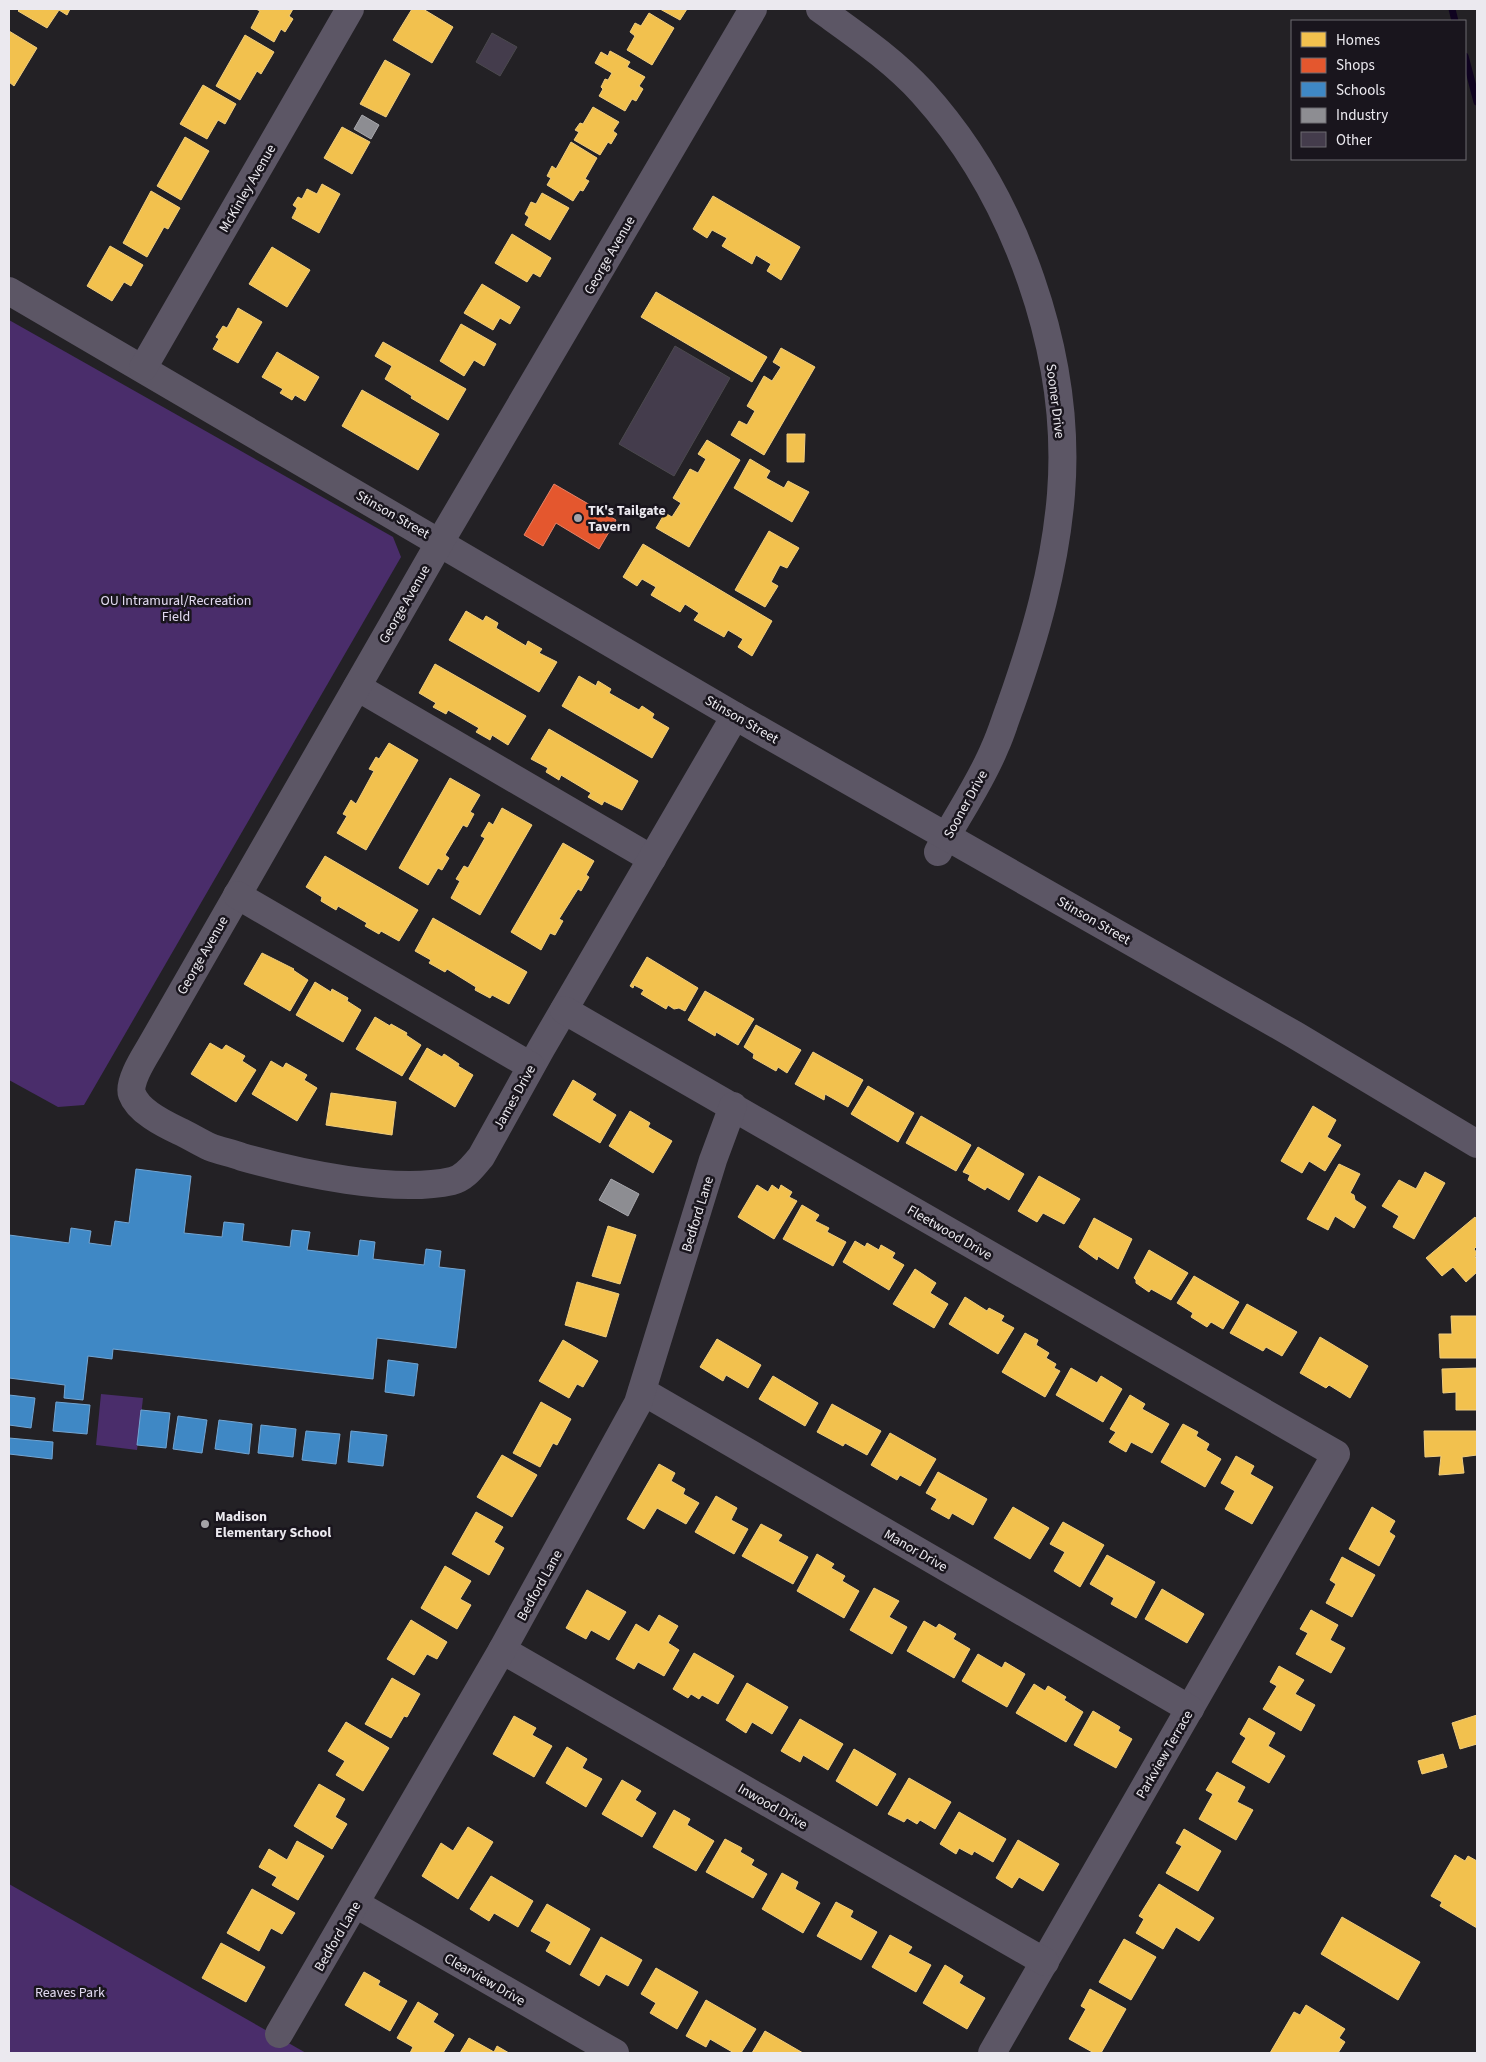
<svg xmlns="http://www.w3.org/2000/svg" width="1486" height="2062" viewBox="0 0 1486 2062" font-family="'Source Sans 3',sans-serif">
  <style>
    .green { fill: #4a2d6b }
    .homes { fill: #f2c14e; stroke: #f0cd7e }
    .shops { fill: #e4572e; stroke: #e68368 }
    .schools { fill: #3f88c5; stroke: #73a5d2 }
    .industry { fill: #8d8d92; stroke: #a9a9ae }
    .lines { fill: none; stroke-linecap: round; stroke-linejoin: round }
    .stream { stroke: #0f0320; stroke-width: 7 }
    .building { fill: #443c4c; stroke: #4b494e }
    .minor { stroke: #5c5665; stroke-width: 28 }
    .poi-dot { fill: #a5a3a8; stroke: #19151d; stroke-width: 2 }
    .labels { text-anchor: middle; stroke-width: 5; stroke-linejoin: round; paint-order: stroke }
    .street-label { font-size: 14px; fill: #ebe9ef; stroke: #19151d }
    .poi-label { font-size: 14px; font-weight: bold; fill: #ebe9ef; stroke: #19151d; text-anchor: start }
    .park-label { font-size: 14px; fill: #e2daf1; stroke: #19151d }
  </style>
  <rect width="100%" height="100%" fill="#232125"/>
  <g class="green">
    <path d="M9,320L393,537L401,557L84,1105L58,1107L9,1080Z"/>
    <path d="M101,1394L143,1398L137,1450L96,1445Z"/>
    <path d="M9,1884L306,2053H9Z"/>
  </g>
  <g class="homes">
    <path d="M20,9H70L67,15L59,10L47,28L18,11Z"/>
    <path d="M256,9H293L289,16L293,19L285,32L281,29L274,42L251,28L260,11Z"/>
    <path d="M412,9H423L453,27L432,63L393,40Z"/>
    <path d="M660,9H687L680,20Z"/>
    <path d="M649,13L674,28L652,65L627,50L635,36L630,32L635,23L641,26Z"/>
    <path d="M9,31L37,48L14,86L9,82Z"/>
    <path d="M245,35L274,52L261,74L257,71L240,100L216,86Z"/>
    <path d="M610,51L630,62L627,67L645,77L639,86L643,89L636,101L632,99L625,111L599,96L603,89L601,87L605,79L608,80L612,73L595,63L601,52L608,56Z"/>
    <path d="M385,60L410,74L386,117L360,104Z"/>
    <path d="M203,85L236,104L225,124L218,120L207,139L180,124Z"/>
    <path d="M593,107L619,122L613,131L617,134L611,144L608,142L600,155L574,140L579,132L575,130L580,123L583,124Z"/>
    <path d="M342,127L370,142L352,174L324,158Z"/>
    <path d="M185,137L209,151L181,200L157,186Z"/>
    <path d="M571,142L597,158L585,179L589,181L583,191L580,190L573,201L547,185L551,178L547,176L552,166L556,169Z"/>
    <path d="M322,184L340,194L319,233L292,218L297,208L293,205L298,197L302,199L307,189L317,194Z"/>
    <path d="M151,191L180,208L168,229L164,227L147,257L123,243Z"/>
    <path d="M542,193L569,208L550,240L525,225L529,217L525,214L531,202L536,204Z"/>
    <path d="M713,196L800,247L781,280L767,271L771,264L756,255L752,264L722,246L727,238L712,230L707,238L693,229Z"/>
    <path d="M512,234L551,258L540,277L533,273L527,282L495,263Z"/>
    <path d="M110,246L143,265L131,286L124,282L112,301L87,286Z"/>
    <path d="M272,247L310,270L287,307L249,284Z"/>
    <path d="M482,284L520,307L510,324L500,318L493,330L464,313Z"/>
    <path d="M656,292L767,357L752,382L641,317Z"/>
    <path d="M238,308L262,322L238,363L213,349L219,339L216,337L223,326L227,328Z"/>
    <path d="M461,324L496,344L484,366L474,360L464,376L440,361Z"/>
    <path d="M383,342L466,389L448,420L411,398L412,396L385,379L392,366L375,356Z"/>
    <path d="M781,348L815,367L764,455L731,435L739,421L747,425L755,411L747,406L764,376L772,381L781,367L773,362Z"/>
    <path d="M277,352L319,377L305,401L295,395L292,400L280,393L283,389L262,377Z"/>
    <path d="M362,390L439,434L418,470L342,426Z"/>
    <path d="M787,434H805L804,462H787Z"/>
    <path d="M707,440L740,460L689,547L656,528L665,513L672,517L681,503L673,498L690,469L698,473L706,459L698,454Z"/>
    <path d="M750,459L770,471L766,478L784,488L788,481L809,492L792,522L734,488Z"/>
    <path d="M769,531L799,548L787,568L780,565L771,582L778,586L765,607L735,590Z"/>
    <path d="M643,544L772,621L752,656L738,647L743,639L728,630L724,637L694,620L699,613L685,604L680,612L651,595L656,587L642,579L637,586L623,577Z"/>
    <path d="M466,611L483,621L486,616L498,623L496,628L526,646L528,641L542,649L539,653L557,662L539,692L449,640Z"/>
    <path d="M435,664L526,716L508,745L492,735L490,740L476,732L479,728L448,710L446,714L433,707L436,703L419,693Z"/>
    <path d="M579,676L596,686L598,681L611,689L609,693L639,710L642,706L654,714L652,718L669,728L652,758L562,706Z"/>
    <path d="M549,729L638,781L622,810L604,801L602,805L588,797L591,793L561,775L559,780L546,772L548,768L531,759Z"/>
    <path d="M389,743L418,760L366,850L337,833L347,816L343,814L351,800L356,804L374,771L369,769L376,757L379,759Z"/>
    <path d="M450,778L480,795L470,812L474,814L467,827L463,825L445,855L449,858L442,870L438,868L428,885L399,868Z"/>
    <path d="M502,808L532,825L480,915L451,898L460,881L456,879L464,866L468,868L485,838L481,836L489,822L493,825Z"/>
    <path d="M563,843L594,861L586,875L589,877L581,891L578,889L559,919L563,921L555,935L550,933L541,950L511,932Z"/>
    <path d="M325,856L418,910L399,941L381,931L379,934L365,926L367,923L338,906L336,910L321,901L322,897L306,887Z"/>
    <path d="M433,918L527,972L509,1004L492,995L490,998L475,990L476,987L447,969L445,972L429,963L431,960L415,951Z"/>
    <path d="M262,953L294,969L293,970L308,980L290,1011L244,984Z"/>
    <path d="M647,957L698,988L685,1011L679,1008L674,1009L668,1005L666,1009L641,994L644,990L634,985L633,988L630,986Z"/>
    <path d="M315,982L331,992L332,989L348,998L347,1001L361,1010L343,1042L296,1015Z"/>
    <path d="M705,991L754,1019L738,1045L716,1032L715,1036L688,1020Z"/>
    <path d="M375,1017L390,1026L391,1024L407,1033L406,1035L421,1045L402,1076L356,1049Z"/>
    <path d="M756,1025L801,1050L787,1073L778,1067L776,1071L753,1058L754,1054L744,1047Z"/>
    <path d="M210,1043L222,1050L226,1045L245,1056L242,1061L256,1070L236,1102L191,1074Z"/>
    <path d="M427,1048L442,1057L444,1054L459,1064L458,1066L473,1075L455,1107L409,1079Z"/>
    <path d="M813,1052L863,1080L848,1107L825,1094L824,1100L795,1084Z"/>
    <path d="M271,1061L283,1068L286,1063L307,1075L304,1080L317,1088L297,1121L252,1094Z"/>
    <path d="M573,1080L596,1094L592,1100L616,1115L600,1143L553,1115Z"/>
    <path d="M868,1086L914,1113L898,1142L851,1114Z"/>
    <path d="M331,1093L396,1102L392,1135L326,1125Z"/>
    <path d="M1313,1106L1336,1120L1327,1137L1341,1145L1325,1171L1309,1161L1302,1173L1281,1161Z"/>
    <path d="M630,1111L650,1123L648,1127L672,1141L653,1173L609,1146Z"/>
    <path d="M921,1116L971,1145L956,1171L906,1143Z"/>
    <path d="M978,1147L1024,1174L1009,1200L987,1187L985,1190L968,1180L970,1175L963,1172Z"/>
    <path d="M1339,1164L1360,1174L1350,1193L1354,1195L1355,1200L1366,1207L1354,1228L1335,1216L1328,1230L1307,1219Z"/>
    <path d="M1425,1172L1445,1183L1414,1239L1393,1227L1399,1216L1382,1206L1399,1180L1416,1189Z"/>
    <path d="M1039,1176L1080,1199L1064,1224L1043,1213L1037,1222L1018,1211Z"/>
    <path d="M757,1185L768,1192L772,1185L779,1190L781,1185L792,1192L789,1197L797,1201L774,1239L738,1217Z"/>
    <path d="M802,1205L819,1215L815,1221L829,1228L827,1232L846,1242L833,1266L783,1239Z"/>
    <path d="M1475,1217L1477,1220V1246L1474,1249L1477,1253L1475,1257L1477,1259V1272L1466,1282L1453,1267L1442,1276L1426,1258Z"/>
    <path d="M1094,1218L1132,1239L1118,1269L1098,1256L1097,1260L1079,1247Z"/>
    <path d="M608,1226L636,1235L620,1284L592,1276Z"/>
    <path d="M855,1241L865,1247L867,1243L879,1250L881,1245L895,1253L892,1258L904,1265L889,1290L843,1262Z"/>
    <path d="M1149,1250L1188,1273L1171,1300L1151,1289L1149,1292L1136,1283V1280L1134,1278Z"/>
    <path d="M915,1269L936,1283L930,1293L948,1304L934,1328L893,1304Z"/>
    <path d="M1194,1276L1239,1302L1223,1329L1211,1322L1207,1327L1191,1317L1193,1313L1177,1303Z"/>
    <path d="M577,1282L619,1294L606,1337L565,1325Z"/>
    <path d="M965,1297L987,1311L989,1308L1004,1316L1001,1321L1014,1328L998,1354L949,1324Z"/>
    <path d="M1247,1304L1297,1332L1282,1356L1266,1347L1263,1351L1230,1333Z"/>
    <path d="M1451,1316H1477V1358H1440L1439,1334H1452Z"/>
    <path d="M1025,1333L1038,1340L1036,1345L1049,1353L1046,1358L1056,1364L1054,1368L1060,1371L1045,1397L1002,1372Z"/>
    <path d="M1320,1337L1368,1366L1350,1398L1329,1385L1326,1388L1300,1373Z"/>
    <path d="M717,1339L761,1365L748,1388L726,1375L723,1381L700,1367Z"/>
    <path d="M563,1340L598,1361L583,1387L577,1384L569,1398L539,1381Z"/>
    <path d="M1071,1368L1097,1383L1101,1376L1122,1389L1103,1422L1056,1395Z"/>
    <path d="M1477,1368V1410H1456V1392L1443,1393L1442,1369Z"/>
    <path d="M773,1376L818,1403L805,1426L759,1399Z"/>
    <path d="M1130,1395L1145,1404L1142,1409L1169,1424L1152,1453L1131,1442L1126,1452L1109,1442L1116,1432L1110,1429Z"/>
    <path d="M541,1402L571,1419L557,1445L553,1443L540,1467L513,1453Z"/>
    <path d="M832,1404L881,1431L867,1455L845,1443L843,1446L817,1432Z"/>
    <path d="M1183,1424L1198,1432L1196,1436L1209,1444L1206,1450L1221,1459L1205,1487L1161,1462Z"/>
    <path d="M1424,1431H1477V1455L1462,1457L1464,1473L1439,1475L1441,1456L1425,1457Z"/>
    <path d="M890,1433L936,1459L920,1486L900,1475L897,1480L871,1465Z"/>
    <path d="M502,1455L537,1475L512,1517L477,1497Z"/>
    <path d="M1236,1456L1254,1466L1250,1474L1273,1487L1252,1524L1225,1509L1235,1491L1221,1483Z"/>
    <path d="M659,1464L675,1473L671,1481L685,1489L683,1494L699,1503L686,1524L657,1508L644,1529L627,1519Z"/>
    <path d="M938,1472L987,1499L973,1525L952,1513L949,1519L931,1509L937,1499L926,1493Z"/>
    <path d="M716,1496L737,1508L731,1520L748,1529L734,1554L695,1532Z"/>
    <path d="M1013,1507L1049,1528L1030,1559L994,1538Z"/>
    <path d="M1372,1507L1395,1521L1389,1532L1395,1536L1379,1566L1349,1549Z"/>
    <path d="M476,1512L503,1527L494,1542L504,1548L489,1575L452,1554Z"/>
    <path d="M1063,1522L1104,1545L1080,1587L1054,1571L1065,1552L1050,1544Z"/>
    <path d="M761,1524L782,1535L778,1541L808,1557L793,1584L742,1556Z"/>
    <path d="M817,1554L834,1564L831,1568L845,1576L842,1581L859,1591L844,1618L797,1591Z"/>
    <path d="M1107,1555L1155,1582L1136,1618L1111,1604L1114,1598L1090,1584Z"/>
    <path d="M1342,1557L1375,1575L1352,1617L1326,1603L1336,1584L1330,1580Z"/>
    <path d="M445,1566L471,1581L460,1599L471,1605L457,1629L421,1608Z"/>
    <path d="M874,1588L899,1601L889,1617L907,1627L892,1654L850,1630Z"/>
    <path d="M1162,1589L1204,1614L1187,1643L1145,1619Z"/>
    <path d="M587,1590L626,1612L609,1640L591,1630L586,1639L566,1628Z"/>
    <path d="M1311,1610L1338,1625L1330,1640L1345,1648L1331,1673L1296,1654L1308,1633L1300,1629Z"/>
    <path d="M659,1615L678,1626L668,1643L679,1650L664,1676L638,1662L634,1669L616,1659L636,1624L649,1632Z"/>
    <path d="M411,1620L447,1642L437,1659L427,1654L414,1675L387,1659Z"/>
    <path d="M924,1621L936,1628L939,1624L956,1634L953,1639L970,1649L954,1678L907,1651Z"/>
    <path d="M694,1653L734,1676L718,1704L702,1695L699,1699L691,1694L688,1698L673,1689Z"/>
    <path d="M978,1654L1002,1668L1005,1662L1025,1674L1007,1707L962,1681Z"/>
    <path d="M1279,1666L1304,1680L1295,1694L1315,1705L1301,1731L1263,1709L1277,1686L1270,1682Z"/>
    <path d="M392,1678L420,1694L407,1717L404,1716L391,1738L365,1724Z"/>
    <path d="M747,1683L788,1707L772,1734L752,1722L746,1733L726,1720Z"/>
    <path d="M1034,1684L1045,1691L1048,1686L1066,1697L1064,1700L1083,1712L1066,1742L1016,1713Z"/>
    <path d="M1093,1711L1120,1727L1118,1731L1132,1739L1116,1768L1074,1745Z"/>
    <path d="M1477,1715V1744L1460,1749L1452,1723Z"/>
    <path d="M514,1716L536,1728L532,1735L552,1746L534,1777L493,1754Z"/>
    <path d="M1249,1718L1275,1733L1268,1746L1285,1756L1269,1783L1232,1762L1246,1738L1240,1734Z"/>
    <path d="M800,1719L843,1744L828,1770L803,1755L800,1762L781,1751Z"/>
    <path d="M346,1722L389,1748L363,1791L336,1775L345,1761L328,1751Z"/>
    <path d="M567,1747L587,1759L582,1768L602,1779L586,1807L546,1783Z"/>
    <path d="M854,1749L896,1774L877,1806L836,1781Z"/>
    <path d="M1443,1754L1447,1767L1422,1774L1418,1761Z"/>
    <path d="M1217,1772L1245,1787L1237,1802L1253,1810L1236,1840L1199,1819L1213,1794L1206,1790Z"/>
    <path d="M909,1778L951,1802L935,1829L920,1820L917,1824L907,1818L904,1822L888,1814Z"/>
    <path d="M622,1780L641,1791L635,1800L656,1813L642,1837L602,1814Z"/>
    <path d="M319,1784L345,1799L335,1817L347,1824L332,1849L294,1826Z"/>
    <path d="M674,1810L690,1819L687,1825L714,1841L696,1871L653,1847Z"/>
    <path d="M959,1812L1006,1839L993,1862L974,1851L972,1855L959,1848L956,1854L940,1844Z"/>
    <path d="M468,1827L493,1842L458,1899L422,1876L441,1843L453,1851Z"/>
    <path d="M1184,1829L1221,1851L1198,1891L1166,1873L1182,1846L1176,1843Z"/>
    <path d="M725,1839L742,1848L740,1852L754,1860L751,1865L767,1874L753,1898L706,1872Z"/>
    <path d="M1018,1840L1059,1864L1043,1891L1019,1877L1012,1888L996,1878Z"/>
    <path d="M297,1841L324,1856L298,1900L272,1885L277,1877L259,1867L269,1849L287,1860Z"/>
    <path d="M1455,1855L1465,1861L1468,1856L1477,1861V1928L1440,1906L1442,1902L1431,1896Z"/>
    <path d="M782,1873L798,1882L795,1889L820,1903L803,1933L762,1909Z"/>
    <path d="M491,1876L533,1901L518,1927L494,1913L489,1921L470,1909Z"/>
    <path d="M1159,1884L1214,1918L1199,1941L1176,1927L1163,1949L1136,1933L1144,1919L1139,1916Z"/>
    <path d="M252,1889L295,1913L282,1934L271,1928L259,1951L227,1933Z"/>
    <path d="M836,1902L853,1911L850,1917L877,1932L861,1960L817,1936Z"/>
    <path d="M547,1904L590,1929L570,1965L546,1951L551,1942L531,1931Z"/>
    <path d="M1342,1917L1420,1962L1398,2000L1321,1954Z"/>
    <path d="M890,1935L912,1947L908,1953L931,1965L916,1992L872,1967Z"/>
    <path d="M601,1937L642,1960L628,1986L606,1974L599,1986L580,1975Z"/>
    <path d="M1124,1939L1156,1957L1131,2000L1099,1982Z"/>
    <path d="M221,1943L265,1967L246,2002L202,1978Z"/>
    <path d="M945,1965L963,1976L959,1983L985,1998L967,2029L923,2003Z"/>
    <path d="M656,1968L698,1992L677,2029L650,2013L656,2003L641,1994Z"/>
    <path d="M364,1972L380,1981L378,1985L407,2001L390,2031L345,2005Z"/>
    <path d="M1090,1989L1126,2009L1101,2053H1094L1069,2039L1086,2009L1081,2006Z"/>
    <path d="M706,2000L756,2029L741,2053H734L710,2039L706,2047L686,2036Z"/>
    <path d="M418,2002L438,2014L433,2022L454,2035L443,2053H410L413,2047L397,2038Z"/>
    <path d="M1306,2005L1345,2029L1339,2038L1345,2042L1338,2053H1270L1294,2012L1300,2015Z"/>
    <path d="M765,2031L803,2053H752Z"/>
    <path d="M469,2038L494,2052L497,2046L509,2053H460Z"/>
  </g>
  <path class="shops" d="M554,484L616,520L599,549L556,523L543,546L524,535Z"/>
  <g class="schools">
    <path d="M136,1169L191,1176L184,1233L222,1237L224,1222L244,1224L242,1241L290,1247L292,1230L310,1232L307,1250L358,1256L360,1240L375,1242L373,1259L424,1265L426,1249L441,1251L439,1267L465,1270L456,1348L377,1338L373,1379L113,1349L112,1359L88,1356L83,1400L64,1398L65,1385L9,1378V1235L69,1243L71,1228L91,1231L89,1243L111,1246L115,1221L129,1223Z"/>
    <path d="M388,1360L418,1364L414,1396L385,1392Z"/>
    <path d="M9,1395L35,1398L31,1428L9,1425Z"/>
    <path d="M56,1402L90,1405L87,1434L53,1431Z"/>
    <path d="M141,1410L170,1413L166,1448L137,1445Z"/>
    <path d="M178,1416L207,1420L202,1453L173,1449Z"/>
    <path d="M219,1420L252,1424L249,1454L215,1449Z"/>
    <path d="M261,1425L296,1429L293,1457L258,1453Z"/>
    <path d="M306,1431L340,1434L336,1464L302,1460Z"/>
    <path d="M351,1431L387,1435L383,1466L348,1462Z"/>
    <path d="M9,1438L53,1442L52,1459L9,1454Z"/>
  </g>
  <g class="industry">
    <path d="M362,115L379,125L371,139L354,129Z"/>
    <path d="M611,1179L639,1194L628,1216L599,1200Z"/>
  </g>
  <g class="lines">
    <g class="stream">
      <path d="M1452,9L1455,21"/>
      <path d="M1465,56L1477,102"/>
    </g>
  </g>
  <g class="building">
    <path d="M492,33L517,47L500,76L476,62Z"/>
    <path d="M675,346L730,378L674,476L619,444Z"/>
  </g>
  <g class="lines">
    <g class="minor">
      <path d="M820,9C856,35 893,60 923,93C1016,196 1072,355 1061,494C1055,568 1035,637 1010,707C1005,720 1001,734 995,747C980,784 956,817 938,852"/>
      <path d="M9,291L735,716L1295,1035L1477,1144"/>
      <path d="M143,368L350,9"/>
      <path d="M357,687L652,859"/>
      <path d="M735,716L541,1049L481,1157C473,1166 465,1178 452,1181C394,1194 299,1173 242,1157C232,1153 220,1151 210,1147C199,1142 190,1136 179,1131C164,1124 138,1111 132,1094C128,1083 143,1059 149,1049L440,542L753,9"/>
      <path d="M237,895L531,1066"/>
      <path d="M564,1010L1336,1454L992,2053"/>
      <path d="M642,1391L1190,1709"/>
      <path d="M502,1650L1045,1962"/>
      <path d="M356,1904L615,2053"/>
      <path d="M279,2034L502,1650L638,1403L713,1160L733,1106"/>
    </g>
  </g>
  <g class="poi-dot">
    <circle cx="578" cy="518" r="5"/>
    <circle cx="205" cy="1524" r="5"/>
  </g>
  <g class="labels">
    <g class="street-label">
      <text transform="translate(247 188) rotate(-60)" y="5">McKinley Avenue</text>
      <text transform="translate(609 255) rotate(-60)" y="5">George Avenue</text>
      <text transform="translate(1056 401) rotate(83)" y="5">Sooner Drive</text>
      <text transform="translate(393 514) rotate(30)" y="5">Stinson Street</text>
      <text transform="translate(404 604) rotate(-60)" y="5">George Avenue</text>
      <text transform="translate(742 719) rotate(30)" y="5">Stinson Street</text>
      <text transform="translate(965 804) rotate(-61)" y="5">Sooner Drive</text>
      <text transform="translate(1094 920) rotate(30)" y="5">Stinson Street</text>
      <text transform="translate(202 955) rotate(-60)" y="5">George Avenue</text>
      <text transform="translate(514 1097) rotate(-61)" y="5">James Drive</text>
      <text transform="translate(697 1214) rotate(-73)" y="5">Bedford Lane</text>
      <text transform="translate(950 1232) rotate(30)" y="5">Fleetwood Drive</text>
      <text transform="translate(916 1550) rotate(30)" y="5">Manor Drive</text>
      <text transform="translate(539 1585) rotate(-61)" y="5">Bedford Lane</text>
      <text transform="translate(1164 1754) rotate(-60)" y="5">Parkview Terrace</text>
      <text transform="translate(773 1806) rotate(30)" y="5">Inwood Drive</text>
      <text transform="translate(337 1936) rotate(-60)" y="5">Bedford Lane</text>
      <text transform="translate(485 1979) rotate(30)" y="5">Clearview Drive</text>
    </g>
    <g class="poi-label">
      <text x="588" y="515">TK's Tailgate<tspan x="588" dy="16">Tavern</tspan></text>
      <text x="215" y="1521">Madison<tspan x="215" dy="16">Elementary School</tspan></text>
    </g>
    <g class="park-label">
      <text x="176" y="605">OU Intramural/Recreation<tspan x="176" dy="16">Field</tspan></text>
      <text x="70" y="1997">Reaves Park</text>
    </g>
  </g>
  <rect width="1486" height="2062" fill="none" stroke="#ebe9ef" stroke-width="20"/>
  <rect x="1291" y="20" width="175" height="140" fill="#19151d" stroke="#6d6a71"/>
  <rect x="1301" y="32" width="25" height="15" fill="#f2c14e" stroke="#6d6a71"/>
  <text x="1336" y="45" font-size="15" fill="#ebe9ef">Homes</text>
  <rect x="1301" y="58" width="25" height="15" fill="#e4572e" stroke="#6d6a71"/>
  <text x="1336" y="70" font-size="15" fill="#ebe9ef">Shops</text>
  <rect x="1301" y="82" width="25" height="15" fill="#3f88c5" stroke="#6d6a71"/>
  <text x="1336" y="95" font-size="15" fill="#ebe9ef">Schools</text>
  <rect x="1301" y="108" width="25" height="15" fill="#8d8d92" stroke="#6d6a71"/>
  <text x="1336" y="120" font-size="15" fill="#ebe9ef">Industry</text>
  <rect x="1301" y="132" width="25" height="15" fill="#443c4c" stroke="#6d6a71"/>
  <text x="1336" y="145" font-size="15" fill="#ebe9ef">Other</text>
</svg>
